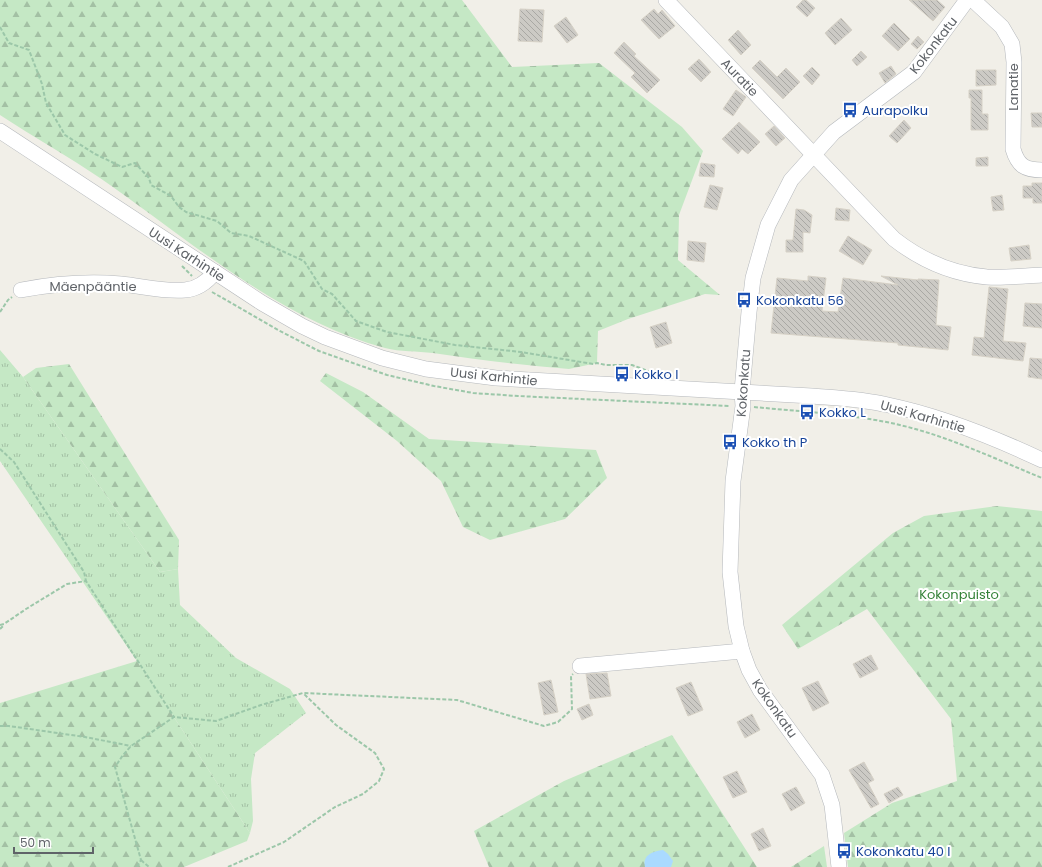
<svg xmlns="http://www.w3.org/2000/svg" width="1042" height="867" viewBox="0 0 1042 867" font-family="Poppins,sans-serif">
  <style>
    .grass { fill: url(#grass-tufts) }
    .forest { fill: url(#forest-firs) }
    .water { fill: #aadaff }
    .building { fill: url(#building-back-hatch); stroke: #d6d1c6 }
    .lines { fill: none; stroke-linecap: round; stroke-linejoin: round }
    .minor-casing { stroke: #b5b8bc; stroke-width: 16 }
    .path { stroke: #9cc7a9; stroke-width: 2; stroke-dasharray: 4 2; stroke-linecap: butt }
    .minor { stroke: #fff; stroke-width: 15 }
    .labels { text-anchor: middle; stroke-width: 4; stroke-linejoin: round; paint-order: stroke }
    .street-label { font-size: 13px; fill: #5f6368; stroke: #fff }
    .transit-label { font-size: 13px; fill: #164399; stroke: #fff; text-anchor: start }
    .park-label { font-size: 13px; fill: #348238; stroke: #fff }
  </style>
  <defs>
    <pattern id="grass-tufts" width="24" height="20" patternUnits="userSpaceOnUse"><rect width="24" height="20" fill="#c5e8c5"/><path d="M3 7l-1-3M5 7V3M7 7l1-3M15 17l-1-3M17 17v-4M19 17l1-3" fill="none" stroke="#a3c0a4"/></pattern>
    <pattern id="forest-firs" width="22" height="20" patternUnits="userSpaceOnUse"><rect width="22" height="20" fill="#c5e8c5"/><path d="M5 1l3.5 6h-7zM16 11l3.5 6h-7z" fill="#a3c0a4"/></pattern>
    <pattern id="building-back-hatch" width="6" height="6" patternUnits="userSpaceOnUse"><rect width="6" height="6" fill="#cccac5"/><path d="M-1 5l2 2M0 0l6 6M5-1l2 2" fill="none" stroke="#a9a8a4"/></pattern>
  </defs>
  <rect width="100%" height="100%" fill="#f1efe8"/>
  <path class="grass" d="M0,350L23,377L160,572L178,569L180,605L236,658L290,689L306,713L255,753L251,779L253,821L250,833L137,661L0,461Z"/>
  <g class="forest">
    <path d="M0,0H462L512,67L599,63L682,127L703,151L679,215L678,260L720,295L705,294L628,319L598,331L597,363L569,369C524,365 478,360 433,353C417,351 400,352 385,348C280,320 188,239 100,178C68,156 33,137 0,115Z"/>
    <path d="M69,364L179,540L178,569L160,572L23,377L36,368Z"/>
    <path d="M326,373L363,392L429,439L596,450L607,478L565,519L490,540L463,527L441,481L397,441L320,381Z"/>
    <path d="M997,506L1042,511V867H848L844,833L892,803L957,781L951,719L867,609L798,649L782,625L893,533L924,516Z"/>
    <path d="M137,661L250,833L247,841L184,867H0V703Z"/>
    <path d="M672,735L757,867H489L474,831L564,781Z"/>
    <path d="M824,846L827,867H791Z"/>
  </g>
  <path class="water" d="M663,850L668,854L673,861L671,867H645C642,855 653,851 663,850Z"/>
  <g class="building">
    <path d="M803,0H806L815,8L807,17L796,7Z"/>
    <path d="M909,0H937L945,7L933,21Z"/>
    <path d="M520,9L544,10L542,42L518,41Z"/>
    <path d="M654,9L658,14L662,10L675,26L659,39L641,20Z"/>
    <path d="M566,17L578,35L567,43L554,26Z"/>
    <path d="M841,18L852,30L835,45L825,33Z"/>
    <path d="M894,23L910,39L898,51L882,36Z"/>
    <path d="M738,30L751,45L741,55L728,40Z"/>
    <path d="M918,36L924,42L917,49L911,44Z"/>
    <path d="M624,42L636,54L634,56L660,80L647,93L631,77L635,73L614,53Z"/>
    <path d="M861,51L867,57L857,66L852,60Z"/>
    <path d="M699,59L711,72L701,82L688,69Z"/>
    <path d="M760,60L777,77L786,68L800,82L783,99L752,68Z"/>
    <path d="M891,66L896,74L885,83L879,73Z"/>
    <path d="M812,67L820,75L812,85L803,76Z"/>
    <path d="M976,70H996V85L976,86Z"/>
    <path d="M736,90L746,97L733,116L723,109Z"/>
    <path d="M969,90H982V114H988V130H971V98H969Z"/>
    <path d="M1031,113H1042V127H1032Z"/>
    <path d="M904,120L911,128L897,143L889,136Z"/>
    <path d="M739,122L760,142L748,154L742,149L738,154L722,139Z"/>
    <path d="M774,126L785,138L776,146L765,134Z"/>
    <path d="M988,157V166H976V158Z"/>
    <path d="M701,163L715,165L714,177L699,176Z"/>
    <path d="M1032,183H1042V203H1033V198H1023V186H1032Z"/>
    <path d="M710,185L723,188L717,210L704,207Z"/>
    <path d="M1002,195L1004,210L993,211L991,197Z"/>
    <path d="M836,208L850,210L849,221L835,220Z"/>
    <path d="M796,209L804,210L812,215L810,233L803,232V252H786V240H793Z"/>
    <path d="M848,236L872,250L863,265L839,251Z"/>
    <path d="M688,241L706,243L704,262L687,260Z"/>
    <path d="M1029,245L1031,259L1011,261L1009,248Z"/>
    <path d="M808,276L826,278L822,311L838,312L843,278L898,285L881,276L918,280V279L939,280L936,325L951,327L948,350L898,345V343L771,333L777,278L808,281Z"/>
    <path d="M989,287L1008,289L1003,341L1026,343L1023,361L972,355L974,337L984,338Z"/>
    <path d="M1025,303L1042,304V328L1023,326Z"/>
    <path d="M666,322L672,343L656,348L650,327Z"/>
    <path d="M1030,358L1042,359V379L1028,377Z"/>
    <path d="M871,655L878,669L860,678L853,664Z"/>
    <path d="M607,673L611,696L590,699L586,674Z"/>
    <path d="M551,680L558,712L544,715L538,683Z"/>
    <path d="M818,681L829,703L813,711L802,688Z"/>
    <path d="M691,682L703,710L688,716L676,688Z"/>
    <path d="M589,704L593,715L582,720L577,709Z"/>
    <path d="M752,714L760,730L745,738L737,722Z"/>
    <path d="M864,762L874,780L868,783L879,804L871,808L849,770Z"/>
    <path d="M737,771L747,792L733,798L723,777Z"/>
    <path d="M796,787L805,803L791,811L782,794Z"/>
    <path d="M898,787L903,795L889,803L884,794Z"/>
    <path d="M763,828L771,846L759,851L751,834Z"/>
  </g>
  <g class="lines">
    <g class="minor-casing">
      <g id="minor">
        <path d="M666,0L894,239C921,260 952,274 987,277C1005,278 1024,276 1042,275"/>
        <path d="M973,0L1002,27L1012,44L1014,62L1013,149C1018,166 1025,170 1042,170"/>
        <path d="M0,131L262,303L302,326L325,337L382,358L426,369L496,378L812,396C837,398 863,399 888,405C941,416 993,437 1042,460"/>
        <path d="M21,290C53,284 88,281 121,284C142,286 164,292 185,290C198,289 207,282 215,272"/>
        <path d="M580,666L742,651"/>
        <path d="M839,867L832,805L822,775L760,690L749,670L742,651L736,626L730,572L733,481L743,406L742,391L749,312L753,278L768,225L791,180L834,132L914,72L967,0"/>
      </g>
    </g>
    <g class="path">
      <path d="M0,27L9,43L29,50L42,84L46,103L65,135L95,154L122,167L135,163L149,178L151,185L171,196L179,207L186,212L217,221L231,233L249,236L304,261L322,289L332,294L356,321L387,332L455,345L521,352L593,364L597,363L606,365H632L656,374"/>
      <path d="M182,266L192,276"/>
      <path d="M212,292L278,330L319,351L387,375L434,386L473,393L518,396L730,406"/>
      <path d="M0,312L8,300L12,297"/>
      <path d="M754,407C805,412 858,414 908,427C954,439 998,460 1042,478"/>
      <path d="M0,449L14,462L84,572L86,581"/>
      <path d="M0,625L4,624L26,609L67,584L86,581L174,717"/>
      <path d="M0,629L4,625"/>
      <path d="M0,726H9L85,737L131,746"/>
      <path d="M141,860L149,867"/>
      <path d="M137,867L141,860L115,767L123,755L131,746L174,717L216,721L261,705L303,693L457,700L544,726L558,722L572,709L571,676L573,674"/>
      <path d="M228,867L284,842L335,807L363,794L379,781L384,769L375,753L336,725L303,693"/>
    </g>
    <use href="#minor" class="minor"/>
  </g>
  <defs>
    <g id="bus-bare" transform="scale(1.2)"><path d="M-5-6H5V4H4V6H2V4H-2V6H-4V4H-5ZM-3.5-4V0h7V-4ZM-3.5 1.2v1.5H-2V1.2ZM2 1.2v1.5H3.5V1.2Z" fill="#1a4fb4" stroke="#fff" stroke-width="2.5" paint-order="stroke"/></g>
  </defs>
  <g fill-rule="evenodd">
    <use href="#bus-bare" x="850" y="110"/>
    <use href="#bus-bare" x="744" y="300"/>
    <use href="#bus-bare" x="622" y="374"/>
    <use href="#bus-bare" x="807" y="412"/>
    <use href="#bus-bare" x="730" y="442"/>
    <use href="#bus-bare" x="844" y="851"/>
  </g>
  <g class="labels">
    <g class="street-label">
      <text transform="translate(933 45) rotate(-52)" y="5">Kokonkatu</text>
      <text transform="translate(740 77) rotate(46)" y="5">Auratie</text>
      <text transform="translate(1013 87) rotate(-90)" y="5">Lanatie</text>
      <text transform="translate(187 254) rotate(33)" y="5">Uusi Karhintie</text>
      <text x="93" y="291">Mäenpääntie</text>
      <text transform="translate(494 376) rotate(6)" y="5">Uusi Karhintie</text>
      <text transform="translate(743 383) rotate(-86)" y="5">Kokonkatu</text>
      <text transform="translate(923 416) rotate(16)" y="5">Uusi Karhintie</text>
      <text transform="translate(775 708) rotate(55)" y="5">Kokonkatu</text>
    </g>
    <g class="transit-label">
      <text x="862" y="115">Aurapolku</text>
      <text x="756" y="305">Kokonkatu 56</text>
      <text x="634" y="379">Kokko I</text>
      <text x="819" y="417">Kokko L</text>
      <text x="742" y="447">Kokko th P</text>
      <text x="856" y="856">Kokonkatu 40 I</text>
    </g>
    <g class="park-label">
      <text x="959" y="599">Kokonpuisto</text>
    </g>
  </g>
  <path d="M14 847v6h79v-6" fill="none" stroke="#5f6368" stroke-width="2"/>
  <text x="20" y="847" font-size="12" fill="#5f6368" stroke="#ffffff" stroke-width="3" paint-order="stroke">50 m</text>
</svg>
